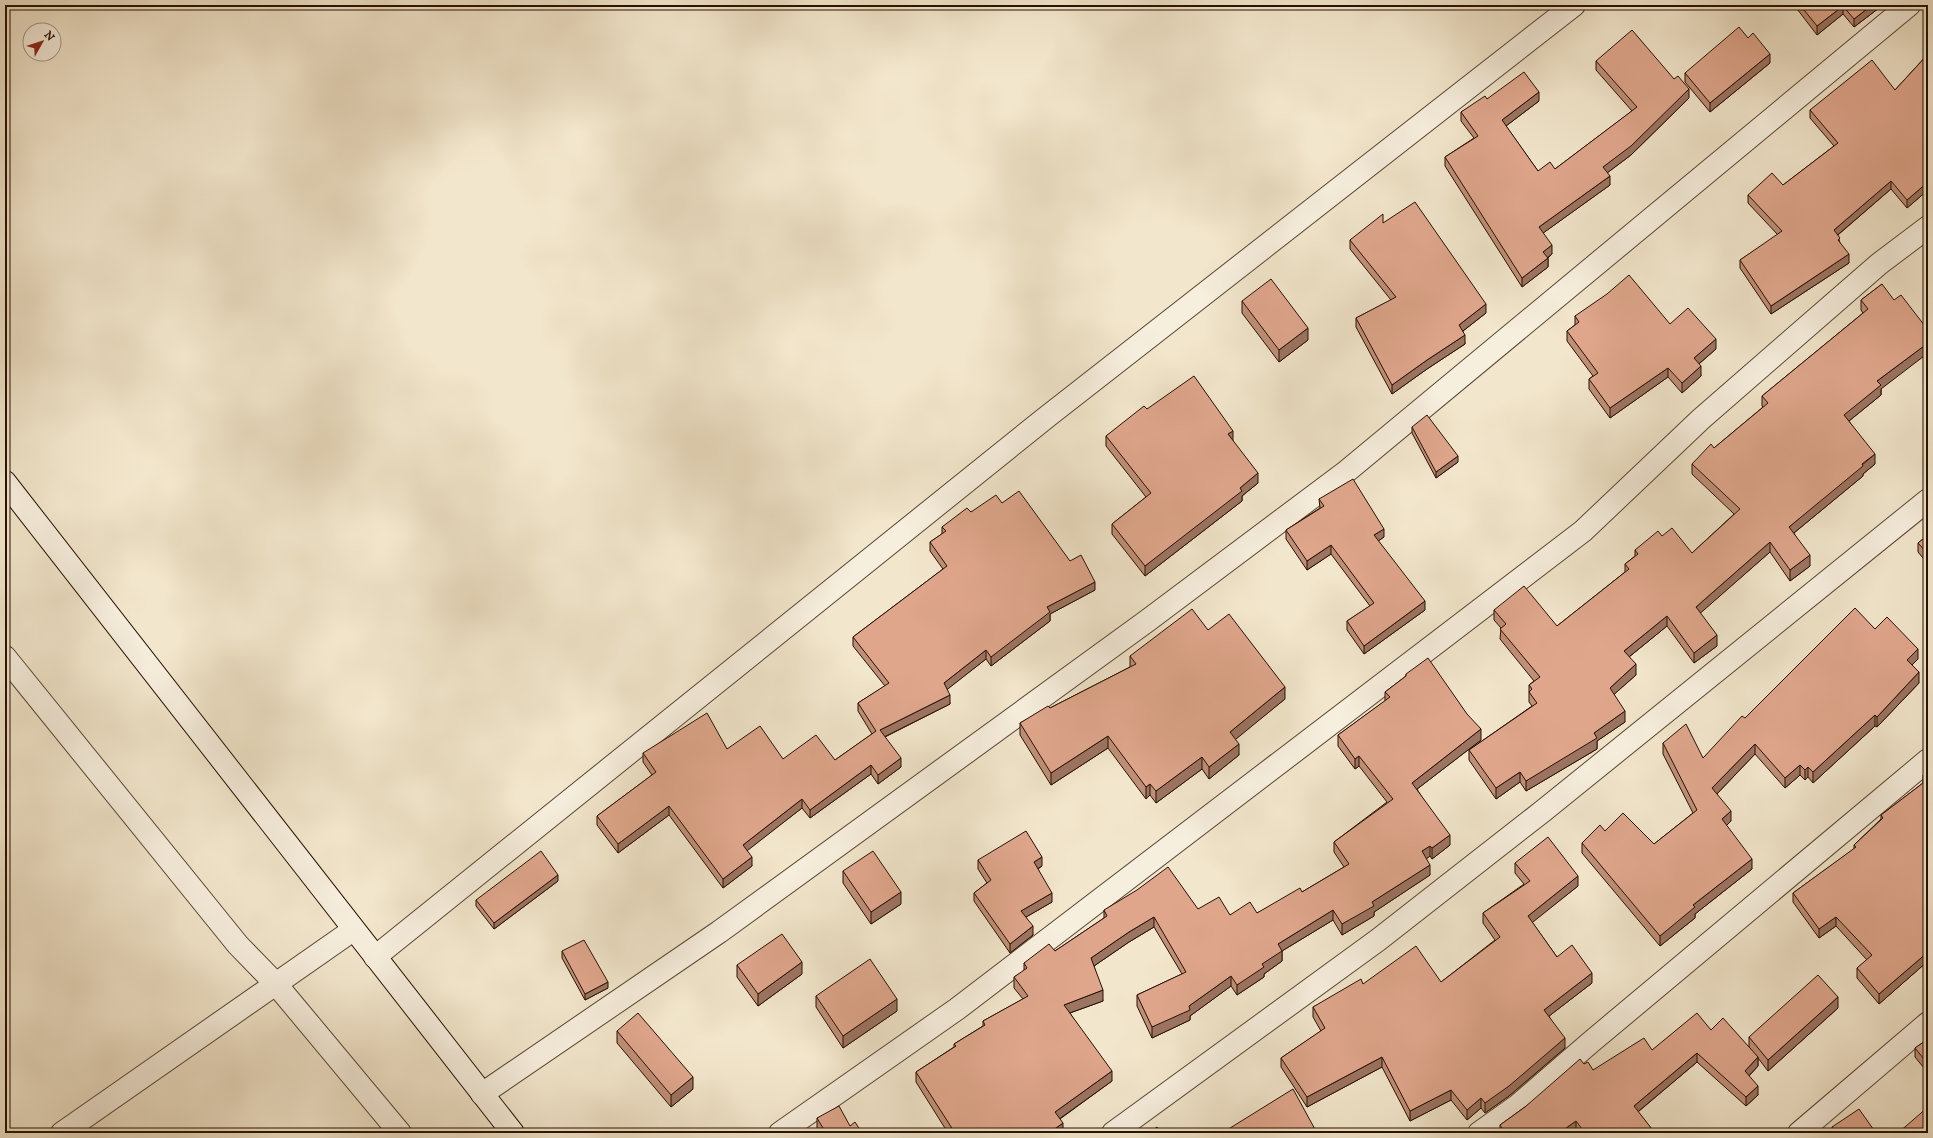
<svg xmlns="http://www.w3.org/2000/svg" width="1933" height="1138" viewBox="0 0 1933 1138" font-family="'IM FELL DW Pica',serif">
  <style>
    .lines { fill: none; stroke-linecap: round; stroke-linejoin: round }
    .street-casing { stroke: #594634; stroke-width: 24 }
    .secondary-casing { stroke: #261101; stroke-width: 24 }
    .street { stroke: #f7efde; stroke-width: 22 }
    .secondary { stroke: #f7efde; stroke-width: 22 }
    .wall { fill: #c08f78; stroke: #261101 }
    .shaded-wall { fill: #9c7462; stroke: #261101 }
    .building { fill: #dfa68c; stroke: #261101 }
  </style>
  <rect width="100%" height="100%" fill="#f2e6cc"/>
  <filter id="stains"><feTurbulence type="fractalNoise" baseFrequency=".005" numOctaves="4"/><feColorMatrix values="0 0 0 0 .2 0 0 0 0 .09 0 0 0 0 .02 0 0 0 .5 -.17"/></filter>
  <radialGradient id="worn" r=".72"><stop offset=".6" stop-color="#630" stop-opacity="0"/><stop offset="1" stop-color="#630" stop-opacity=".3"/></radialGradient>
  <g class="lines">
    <g class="street-casing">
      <g id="street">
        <path d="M5,657L238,945L275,983L400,1133"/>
        <path d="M375,957L1048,416L1574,5"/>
        <path d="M482,1094L719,932L1147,621L1347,471L1909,5"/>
        <path d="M62,1133L353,930"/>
        <path d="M780,1133L957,1009L1583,531L1701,419L1879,264L1928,227"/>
        <path d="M1113,1133L1378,940L1543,811L1928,500"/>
        <path d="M1479,1133L1517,1106L1591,1042L1928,760"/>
        <path d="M1799,1133L1928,1023"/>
      </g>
    </g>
    <g class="secondary-casing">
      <path id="secondary" d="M5,482L513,1133"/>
    </g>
    <use href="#street" class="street"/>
    <use href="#secondary" class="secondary"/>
  </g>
  <g class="wall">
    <path d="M1794,5H1883L1854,27L1843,14L1817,35Z"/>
    <path d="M1928,54V190L1907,208L1891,189L1838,235L1840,243L1849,263L1771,314L1740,268V260L1778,235L1748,203V195L1783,185L1834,146L1810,118V110L1895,90Z"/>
    <path d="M1596,61L1689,98L1631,155L1607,173L1610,185L1543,233L1552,254L1548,258V267L1522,287L1445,166V157L1474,138L1461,121V112L1487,99L1539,101L1506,126L1538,171L1555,169L1632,111L1596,70Z"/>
    <path d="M1770,63L1710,112L1685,82V73Z"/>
    <path d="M1383,223L1486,313L1463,331L1465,344L1427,369L1392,394L1356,327V318L1391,300L1350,249V240Z"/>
    <path d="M1882,284L1881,395L1849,421L1875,464L1863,474V476L1794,533L1810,566L1790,581L1770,552L1700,613L1717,646L1694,663L1667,626L1629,657L1636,675L1614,694L1625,722L1597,741V749L1526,791L1520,782L1496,799L1469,760V750L1532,706L1529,702V685L1534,681L1500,639L1501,628L1494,620V610L1557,626L1625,572V564L1635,556V550L1662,536L1692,553L1734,514L1692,474V464L1714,448L1763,407L1762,406V396L1863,313L1861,310V300Z"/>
    <path d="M1242,301L1308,340L1279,362L1242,313Z"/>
    <path d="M1575,316L1670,324L1716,349L1699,364L1701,376L1682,393L1668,377L1610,418L1589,389V379L1593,376L1567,341V331L1575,325Z"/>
    <path d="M1147,409L1233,441L1258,483L1242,496V501L1145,576L1112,534V524L1146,497L1106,446V436Z"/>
    <path d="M1412,427L1458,462L1436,478L1412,433Z"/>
    <path d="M1319,499L1384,537L1378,541L1425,610L1364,654L1347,630V621L1370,606L1331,554L1307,570L1286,539V530L1320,508Z"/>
    <path d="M1002,503L1070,561L1095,590L1050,614V621L991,666L986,659L947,689L950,704L885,737L901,767L878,784L871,774L810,818L802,808L747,850L752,866L723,888L669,815L618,853L597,825V816L652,775L643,762V753L727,749L783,759L835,760L872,734L858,711V703L885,686L853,646V637L943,569L930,551V542L942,534V527L971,512Z"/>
    <path d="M1928,535V564L1918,552V543Z"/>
    <path d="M1875,629L1918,659L1912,665L1919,683L1877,727L1875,726L1813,783L1808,777L1805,780L1800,775L1785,788L1755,754L1717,794L1731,821L1726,825L1752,869L1695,914V918L1660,946L1582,853V843L1605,831L1654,844L1693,813L1663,754V743L1703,758L1745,718Z"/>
    <path d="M1208,630L1285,699L1235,739L1239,755L1209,779L1202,769L1156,803L1150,795L1146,799L1108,748L1051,785L1020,735V723L1050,708L1130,667V656Z"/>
    <path d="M1406,674L1481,740L1417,789L1450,845L1432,859L1430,856L1426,859L1430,875L1374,912V916L1342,935L1333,920L1282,951V961L1264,974V977L1237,995L1231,986L1190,1016V1020L1152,1038L1137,1006V995L1182,974L1154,927L1129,942L1094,966L1103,1001L1070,1013L1112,1081L1060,1119L1063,1133H948L916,1082V1072L954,1047V1044L983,1026V1021L1023,999L1014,988V977L1024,971V963L1055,951L1104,918V910L1198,909L1230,915L1257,913L1302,892L1344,867L1334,852V842L1387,802L1359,766L1355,769L1338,746V735L1385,701V692L1406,676Z"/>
    <path d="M1928,770V961L1879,1004L1857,978V968L1867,960L1836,926L1819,938L1793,902V893L1854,849V845L1881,819V815L1923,783V775Z"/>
    <path d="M978,860L1042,866L1038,869L1052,902L1026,917L1033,935L1010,953L974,901V893L987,883L978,869Z"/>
    <path d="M1515,863L1578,886L1532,922L1557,957L1592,983L1549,1016L1565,1048L1509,1096L1485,1113L1481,1108L1467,1120L1451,1100L1410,1121L1382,1067L1307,1107L1281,1067V1058L1321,1031L1313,1017V1007L1363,984L1441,982L1495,940L1483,923V913L1524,884L1515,873Z"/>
    <path d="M843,871L901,904L871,924L843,883Z"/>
    <path d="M558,881L494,929L476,906V900Z"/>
    <path d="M562,951L608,988L585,1000L562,958Z"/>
    <path d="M737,965L802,974L758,1006L737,977Z"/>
    <path d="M816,996L897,1011L843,1048L816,1007Z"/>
    <path d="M1838,1008L1768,1071L1758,1058V1066L1749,1076L1758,1095L1746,1106L1697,1062L1638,1112L1655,1133H1579L1576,1130L1571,1133H1500V1125L1584,1064L1593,1070L1711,1030L1749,1048V1037Z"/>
    <path d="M617,1031L693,1089L671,1107L617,1043Z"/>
    <path d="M1928,1039V1073L1915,1057V1048Z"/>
    <path d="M817,1118L850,1126L862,1133H819L817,1129Z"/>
    <path d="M1832,1127L1876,1133H1832Z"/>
  </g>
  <g class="shaded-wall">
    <path d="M1872,5H1883L1854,27V19Z"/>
    <path d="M1843,6V14L1817,35V26Z"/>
    <path d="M1770,54V63L1710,112V103Z"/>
    <path d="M1689,89V98L1631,155L1603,176V167Z"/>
    <path d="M1539,92V101L1502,129V120Z"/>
    <path d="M1610,176V185L1539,236V227Z"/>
    <path d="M1891,181V189L1834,238V230Z"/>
    <path d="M1928,182V190L1907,208V200Z"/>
    <path d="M1552,245V254L1543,261V252Z"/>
    <path d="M1849,254V263L1771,314V306Z"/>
    <path d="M1548,258V267L1522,287V278Z"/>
    <path d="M1486,304V313L1459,334V325Z"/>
    <path d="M1308,328V340L1279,362V350Z"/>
    <path d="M1465,335V344L1427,369L1392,394V385L1427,360Z"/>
    <path d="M1716,339V349L1694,368V358Z"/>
    <path d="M1928,343V353L1881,389V395L1844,425V415L1877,381Z"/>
    <path d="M1701,366V376L1682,393V383Z"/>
    <path d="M1668,368V377L1610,418V408Z"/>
    <path d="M1233,431V441L1228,434Z"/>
    <path d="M1875,454V464L1863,474V476L1789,537V527Z"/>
    <path d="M1458,456V462L1436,478V472Z"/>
    <path d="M1258,473V483L1242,496V501L1145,576V566Z"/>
    <path d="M1384,529V537L1374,544V535Z"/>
    <path d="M1770,542V552L1696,617V607Z"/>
    <path d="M1331,545V554L1307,570V561Z"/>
    <path d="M1810,555V566L1790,581V570Z"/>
    <path d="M1095,582V590L1050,614V621L991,666V657L1047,607Z"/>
    <path d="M1425,601V610L1364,654V646Z"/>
    <path d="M1667,616V626L1624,661V651Z"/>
    <path d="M1717,635V646L1694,663V653Z"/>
    <path d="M1918,649V659L1907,670V660Z"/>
    <path d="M986,650V659L944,692V683Z"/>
    <path d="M1636,664V675L1610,698V688Z"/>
    <path d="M1919,672V683L1877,727V717Z"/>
    <path d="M1285,687V699L1230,744V732Z"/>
    <path d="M950,695V704L880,739V730Z"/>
    <path d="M1625,711V722L1597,741V749L1526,791V781L1594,733Z"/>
    <path d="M1875,715V726L1813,783V772Z"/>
    <path d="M1481,729V740L1412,793V783Z"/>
    <path d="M1108,736V748L1051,785V773Z"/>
    <path d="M1239,744V755L1209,779V767Z"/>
    <path d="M1755,744V754L1712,799V788Z"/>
    <path d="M1359,756V766L1355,769V759Z"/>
    <path d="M1202,757V769L1156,803V791Z"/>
    <path d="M901,758V767L878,784V775Z"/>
    <path d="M871,765V774L810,818V810Z"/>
    <path d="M1800,765V775L1785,788V778Z"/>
    <path d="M1808,767V777L1805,780V770Z"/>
    <path d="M1520,772V782L1496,799V788Z"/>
    <path d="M1150,784V795L1146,799V787Z"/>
    <path d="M802,799V808L743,854V845Z"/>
    <path d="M669,806V815L618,853V844Z"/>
    <path d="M1731,811V821L1722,830V819Z"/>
    <path d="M1450,835V845L1432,859V848Z"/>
    <path d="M1430,846V856L1422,862V851Z"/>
    <path d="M752,857V866L723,888V879Z"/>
    <path d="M1042,857V866L1034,871V862Z"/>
    <path d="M1752,859V869L1695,914V918L1660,946V936L1693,905Z"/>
    <path d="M1430,865V875L1374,912V916L1342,935V924L1372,902Z"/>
    <path d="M558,875V881L494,929V923Z"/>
    <path d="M1578,876V886L1528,926V916Z"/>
    <path d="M901,892V904L871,924V912Z"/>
    <path d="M1052,893V902L1021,920V911Z"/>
    <path d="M1333,910V920L1282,951V961L1264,974V977L1237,995V985L1262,964L1278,944Z"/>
    <path d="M1154,917V927L1129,942L1091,968V958L1129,932Z"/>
    <path d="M1836,917V926L1819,938V929Z"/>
    <path d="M1033,926V935L1010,953V944Z"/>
    <path d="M1928,952V961L1879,1004V994Z"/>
    <path d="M802,962V974L758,1006V994Z"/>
    <path d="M1592,973V983L1544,1020V1010Z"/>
    <path d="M1231,976V986L1190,1016V1020L1152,1038V1027L1189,1006Z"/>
    <path d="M608,982V988L585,1000V994Z"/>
    <path d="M1103,990V1001L1064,1015V1005Z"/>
    <path d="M1838,997V1008L1768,1071V1060Z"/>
    <path d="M897,999V1011L843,1048V1036Z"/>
    <path d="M1565,1038V1048L1509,1096L1485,1113V1103Z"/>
    <path d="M1697,1053V1062L1634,1115V1106Z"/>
    <path d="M1382,1057V1067L1307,1107V1097Z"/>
    <path d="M1758,1057V1066L1745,1080V1071Z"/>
    <path d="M1112,1071V1081L1055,1122V1112Z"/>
    <path d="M693,1077V1089L671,1107V1095Z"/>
    <path d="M1758,1086V1095L1746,1106V1097Z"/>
    <path d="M1451,1090V1100L1410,1121V1111Z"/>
    <path d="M1481,1098V1108L1467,1120V1110Z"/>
    <path d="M1576,1121V1130L1571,1133H1559Z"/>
    <path d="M1063,1123V1133H1049Z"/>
    <path d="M1032,1129V1133H1026Z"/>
  </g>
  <g class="building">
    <path d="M1800,5H1872L1854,19L1843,6L1817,26Z"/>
    <path d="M1739,27L1748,38L1753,33L1770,54L1710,103L1685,73Z"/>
    <path d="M1632,30L1674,79L1678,76L1689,89L1631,146L1603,167L1610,176L1539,227L1552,245L1543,252L1548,258L1522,278L1445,157L1478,136L1461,112L1485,96L1487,99L1524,72L1539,92L1502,120L1538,171L1550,162L1555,169L1637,107L1596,61Z"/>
    <path d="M1928,54V182L1907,200L1891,181L1834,230L1840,238L1838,240L1849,254L1771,306L1740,260L1782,231L1748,195L1772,173L1783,185L1838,143L1810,110L1872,60L1895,90Z"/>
    <path d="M1415,202L1486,304L1459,325L1465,335L1427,360L1392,385L1356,318L1396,297L1350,240L1383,214V223Z"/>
    <path d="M1629,275L1670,324L1688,308L1716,339L1694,358L1701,366L1682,383L1668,368L1610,408L1589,379L1598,373L1567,331L1579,322L1575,316L1607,294Z"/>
    <path d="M1271,279L1308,328L1279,350L1242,301Z"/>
    <path d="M1882,284L1894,300L1901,295L1928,330V343L1877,381L1881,385L1844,415L1875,454L1862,464L1863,466L1789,527L1810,555L1790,570L1770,542L1696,607L1717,635L1694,653L1667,616L1624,651L1636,664L1610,688L1625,711L1594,733L1597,738L1526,781L1520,772L1496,788L1469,750L1537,703L1529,692L1532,689L1529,685L1540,677L1500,629L1506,624L1494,610L1524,586L1557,626L1629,569L1625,564L1638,554L1635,550L1658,531L1662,536L1672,528L1692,553L1740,509L1692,464L1711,444L1714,448L1768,403L1762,396L1868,309L1861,300Z"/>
    <path d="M1194,376L1233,431L1228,434L1258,473L1240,488L1242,491L1145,566L1112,524L1151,493L1106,436L1144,406L1147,409Z"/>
    <path d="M1427,415L1458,456L1436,472L1412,427Z"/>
    <path d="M1353,479L1384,529L1374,535L1425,601L1364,646L1347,621L1374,603L1331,545L1307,561L1286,530L1324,506L1319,499Z"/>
    <path d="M1019,491L1070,561L1081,555L1095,582L1047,607L1050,612L991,657L986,650L944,683L950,695L880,730L901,758L878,775L871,765L810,810L802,799L743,845L752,857L723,879L669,806L618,844L597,816L656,772L643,753L707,713L727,749L760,726L783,759L816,735L835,760L876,731L858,703L889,683L853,637L947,566L930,542L946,531L942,527L967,508L971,512L996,495L1002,503Z"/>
    <path d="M1928,535V554L1918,543Z"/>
    <path d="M1855,608L1875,629L1887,617L1918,649L1907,660L1919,672L1877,717L1875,715L1813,772L1808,767L1805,770L1800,765L1785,778L1755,744L1712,788L1731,811L1722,819L1752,859L1693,905L1695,907L1660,936L1582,843L1600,825L1605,831L1623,813L1654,844L1697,810L1663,743L1686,724L1703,758L1742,716L1745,718Z"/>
    <path d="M1192,609L1208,630L1229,614L1285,687L1230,732L1239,744L1209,767L1202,757L1156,791L1150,784L1146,787L1108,736L1051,773L1020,723L1048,706L1050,708L1136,664L1130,656Z"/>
    <path d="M1428,658L1467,714L1481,729L1412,783L1450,835L1432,848L1430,846L1422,851L1430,865L1372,902L1374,906L1342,924L1333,910L1278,944L1282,951L1262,964L1264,967L1237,985L1231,976L1189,1006L1190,1010L1152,1027L1137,995L1186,972L1154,917L1129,932L1091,958L1103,990L1064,1005L1112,1071L1055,1112L1063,1123L1049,1133H1034L1032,1129L1026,1133H955L916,1072L956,1046L954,1044L985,1025L983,1021L1028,996L1014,977L1027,968L1024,963L1049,944L1055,951L1107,916L1104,910L1137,890L1168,867L1198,909L1219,897L1230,915L1250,902L1257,913L1300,888L1302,892L1349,864L1334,842L1393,799L1359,756L1355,759L1338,735L1390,697L1385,692L1406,676V674Z"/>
    <path d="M1928,770V952L1879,994L1857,968L1872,955L1836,917L1819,929L1793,893L1856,847L1854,845L1883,818L1881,815L1927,780L1923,775Z"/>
    <path d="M1026,831L1042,857L1034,862L1052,893L1021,911L1033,926L1010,944L974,893L991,880L978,860Z"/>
    <path d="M1548,837L1578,876L1528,916L1557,957L1572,945L1592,973L1544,1010L1565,1038L1509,1086L1485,1103L1481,1098L1467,1110L1451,1090L1410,1111L1382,1057L1307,1097L1281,1058L1325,1028L1313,1007L1361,979L1363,984L1416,946L1441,982L1500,937L1483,913L1530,881L1515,863Z"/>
    <path d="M541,851L558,875L494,923L476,900Z"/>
    <path d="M873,851L901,892L871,912L843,871Z"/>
    <path d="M782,934L802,962L758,994L737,965Z"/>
    <path d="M584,940L608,982L585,994L562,951Z"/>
    <path d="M870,959L897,999L843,1036L816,996Z"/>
    <path d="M1818,975L1838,997L1768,1060L1749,1037Z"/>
    <path d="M638,1013L693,1077L671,1095L617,1031Z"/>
    <path d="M1697,1013L1711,1030L1723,1018L1758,1057L1745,1071L1758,1086L1746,1097L1697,1053L1634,1106L1655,1133H1585L1576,1121L1559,1133H1505L1500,1125L1525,1107L1580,1059L1584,1064L1588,1062L1593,1070L1644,1038L1652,1050Z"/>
    <path d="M1928,1039V1064L1915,1048Z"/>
    <path d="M1293,1089L1317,1133H1222Z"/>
    <path d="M839,1106L850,1126L855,1122L862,1133H826L817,1118Z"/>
    <path d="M1928,1107V1133H1898Z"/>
    <path d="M1859,1109L1876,1133H1837L1832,1127Z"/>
    <path d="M1157,1127L1162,1133H1149Z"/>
  </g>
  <rect width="1933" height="1138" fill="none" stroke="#f2e6cc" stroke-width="20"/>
  <rect x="6" y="6" width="1921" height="1126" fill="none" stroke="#261101" stroke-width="2"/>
  <rect x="10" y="10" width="1913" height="1118" fill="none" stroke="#261101"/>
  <g transform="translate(42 42) rotate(51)"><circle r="19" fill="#f7efde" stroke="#a39686"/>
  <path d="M0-3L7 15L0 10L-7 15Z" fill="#8f2418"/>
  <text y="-6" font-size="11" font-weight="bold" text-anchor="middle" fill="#261101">N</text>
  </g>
  <rect width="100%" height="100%" filter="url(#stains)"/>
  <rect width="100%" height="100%" fill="url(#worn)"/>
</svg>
